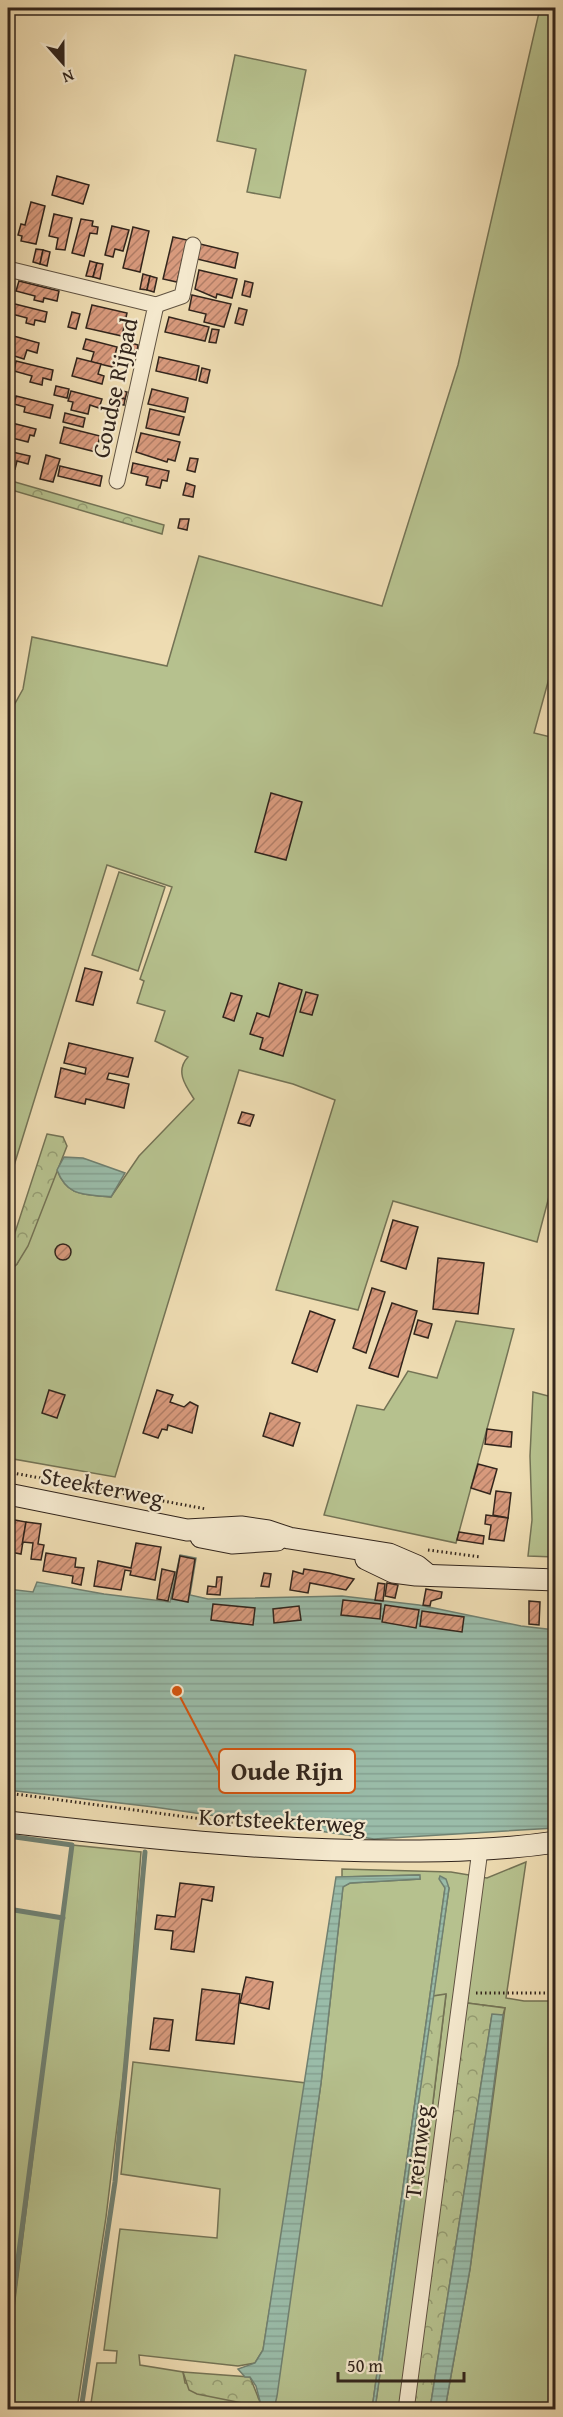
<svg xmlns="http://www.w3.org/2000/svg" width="563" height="2417" viewBox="0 0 563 2417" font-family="'Gentium Book Plus',serif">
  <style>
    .green { fill: #b6c18e; stroke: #747355; stroke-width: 1.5 }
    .forest { fill: url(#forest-crowns); stroke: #747355; stroke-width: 1.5 }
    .water { fill: url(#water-rules); stroke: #708071; stroke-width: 1.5 }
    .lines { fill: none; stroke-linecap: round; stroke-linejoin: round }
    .stream { stroke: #708071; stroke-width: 5 }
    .building { fill: url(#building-hatch); stroke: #32251c; stroke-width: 1.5 }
    .street-casing { stroke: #615342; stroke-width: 17 }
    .secondary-casing { stroke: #32251c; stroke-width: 23 }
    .path { stroke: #32251c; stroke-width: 3; stroke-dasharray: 1.5 3; stroke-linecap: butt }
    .street { stroke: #f4e8cd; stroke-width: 15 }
    .secondary { stroke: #f4e8cd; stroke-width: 21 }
    .labels { text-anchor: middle; stroke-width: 4.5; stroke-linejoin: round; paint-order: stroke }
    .street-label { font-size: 24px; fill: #32251c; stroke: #f4e8cd }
    .leader { fill: none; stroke: #d6540e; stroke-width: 2 }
    .callout-dot { fill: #d6540e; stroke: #f4e8cd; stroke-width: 2 }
    .callout { fill: #f4e8cd; stroke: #d6540e; stroke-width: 2 }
    .callout-label { font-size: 26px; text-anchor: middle; font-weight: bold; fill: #32251c }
  </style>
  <defs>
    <pattern id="forest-crowns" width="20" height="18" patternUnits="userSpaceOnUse" patternTransform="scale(1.5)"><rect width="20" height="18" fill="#b6c18e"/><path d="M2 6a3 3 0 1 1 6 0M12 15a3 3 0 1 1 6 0" fill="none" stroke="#959d73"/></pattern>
    <pattern id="water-rules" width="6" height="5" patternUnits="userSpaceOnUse" patternTransform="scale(1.5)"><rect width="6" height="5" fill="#9abca9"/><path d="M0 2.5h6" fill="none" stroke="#85a191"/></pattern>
    <pattern id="building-hatch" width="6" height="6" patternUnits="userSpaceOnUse" patternTransform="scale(1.5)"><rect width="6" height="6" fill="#d89a7d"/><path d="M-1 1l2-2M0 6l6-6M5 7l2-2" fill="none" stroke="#b07d66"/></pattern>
  </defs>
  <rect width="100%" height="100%" fill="#eedcb2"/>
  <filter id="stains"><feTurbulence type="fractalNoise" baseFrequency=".00333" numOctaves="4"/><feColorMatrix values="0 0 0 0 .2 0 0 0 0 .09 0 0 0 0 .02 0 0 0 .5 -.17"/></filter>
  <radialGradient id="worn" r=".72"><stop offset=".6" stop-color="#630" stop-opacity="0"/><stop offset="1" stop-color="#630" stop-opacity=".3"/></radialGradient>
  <g class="green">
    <path d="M540,8H555L556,653L534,733L555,738L556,1170L537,1242L393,1201L358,1310L276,1290L335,1100L293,1084L239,1070L115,1477L8,1458V1272L17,1264L57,1170C68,1198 85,1194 111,1197L139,1156L194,1099C185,1085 175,1071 188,1057L155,1041L165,1011L137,1003L144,981L140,979L172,887L107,865L8,1185V716L23,689L32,637L167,666L199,556L382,606L458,365Z"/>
    <path d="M235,55L306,70L280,198L247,192L256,149L217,141Z"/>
    <path d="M119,872L165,887L138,971L92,955Z"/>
    <path d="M456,1321L514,1329L456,1543L324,1515L357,1405L384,1410L408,1371L437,1378Z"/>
    <path d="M533,1392L556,1398L555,1557L528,1556L532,1520L530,1456Z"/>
    <path d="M72,1845L141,1852L125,2061L106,2217L77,2409H8V2356L51,2011L8,2325V1909L62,1917Z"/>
    <path d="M526,1862L506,1998L524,2001H555L556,2374L550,2400L540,2409H445L470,2269L505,2008L468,2003L411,2409H375L406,2185L424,2176L446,1995L433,1996L449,1888L443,1882L445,1888L372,2409L274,2410L321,2083L343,1886L350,1883L420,1879L419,1875L342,1877V1869L451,1872L487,1878Z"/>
    <path d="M133,2062L306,2083L263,2350L255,2363L238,2366L139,2355L140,2365L183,2372L185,2383L262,2407V2409L90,2410L97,2363H116L117,2351L104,2350L120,2229L217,2238L220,2189L121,2174Z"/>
  </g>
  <g class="forest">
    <path d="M8,480L164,525L162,534L8,489Z"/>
    <path d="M47,1134L63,1137L67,1146L28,1246L17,1264L8,1272V1254Z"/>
    <path d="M446,1994L424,2176L406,2185L433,1996Z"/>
    <path d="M467,2003L505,2008L503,2015H492L430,2409L411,2410Z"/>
    <path d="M183,2372L250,2377L262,2407L197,2394L189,2390Z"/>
  </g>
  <g class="water">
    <path d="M64,1157L83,1158L125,1173L111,1197C85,1194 68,1198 57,1170Z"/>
    <path d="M180,1555L196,1558L190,1595L208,1599L342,1596L419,1605L521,1626L555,1630V1828L374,1839L154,1807L8,1790V1589L33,1592L37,1582L104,1594L170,1602Z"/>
    <path d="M420,1875V1879L350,1883L343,1887L321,2083L277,2396L274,2409H262L256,2386L250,2377H245L238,2369L255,2363L263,2350L336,1877Z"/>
    <path d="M440,1876L446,1879L449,1888L375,2409H372L445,1888L439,1879Z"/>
    <path d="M492,2014L503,2015L470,2269L445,2409H430Z"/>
  </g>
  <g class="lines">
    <g class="stream">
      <path d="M8,1836L72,1845L8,2336"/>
      <path d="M8,1909L63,1918"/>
      <path d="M81,2410L115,2182L145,1852"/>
    </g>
  </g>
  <g class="building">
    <path d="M57,176L89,185L83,204L52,195Z"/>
    <path d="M31,202L45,206L36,244L21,241L22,236L18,235L21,224L25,225Z"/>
    <path d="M54,214L72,218L65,250L56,249L58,238L49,236Z"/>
    <path d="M81,219L93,221L92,226L98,227L97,234L90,233L84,256L72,253Z"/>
    <path d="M112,226L129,230L123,251L115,249L113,257L105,255Z"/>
    <path d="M133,227L149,231L140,272L123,268Z"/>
    <path d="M173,237L187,240L177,282L163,279Z"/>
    <path d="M200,244L238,253L235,268L197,259Z"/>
    <path d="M36,249L43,250L40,264L33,262Z"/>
    <path d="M43,250L50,252L47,266L40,264Z"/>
    <path d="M90,261L97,263L93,277L86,276Z"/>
    <path d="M97,263L103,264L100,279L93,277Z"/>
    <path d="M199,270L237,279L232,298L217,294L216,298L195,289Z"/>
    <path d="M143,274L150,276L147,290L140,289Z"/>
    <path d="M150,276L157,278L154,292L147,290Z"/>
    <path d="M19,281L59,291L57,301L44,298L43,302L34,300L35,296L16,291Z"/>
    <path d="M245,281L253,283L250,297L242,295Z"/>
    <path d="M192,295L231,304L224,327L204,322L206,314L189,310Z"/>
    <path d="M11,303L47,312L45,322L35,320L34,325L26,323L27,318L8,313Z"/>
    <path d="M92,305L127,313L122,336L86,328Z"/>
    <path d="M239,308L247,310L243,325L235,323Z"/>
    <path d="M72,312L80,314L76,329L68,327Z"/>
    <path d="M169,317L209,327L205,341L165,332Z"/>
    <path d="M212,329L219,330L216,343L209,342Z"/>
    <path d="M10,335L39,343L37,353L27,350L24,359L8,354Z"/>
    <path d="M86,339L117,347L115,355L120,356L117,368L91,362L94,352L83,349Z"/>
    <path d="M125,341L138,345L137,351L124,348Z"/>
    <path d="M159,357L199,366L196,380L156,371Z"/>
    <path d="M77,358L101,364L98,374L104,376L102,384L72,376Z"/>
    <path d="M16,361L53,370L51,380L43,378L42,385L30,382L32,376L14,371Z"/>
    <path d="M202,368L210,370L207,383L199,381Z"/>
    <path d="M56,386L69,389L67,398L54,395Z"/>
    <path d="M114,389L127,392L125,399L112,395Z"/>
    <path d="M152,389L188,398L185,412L148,404Z"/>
    <path d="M71,391L102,399L99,408L90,405L88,414L71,410L73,402L68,401Z"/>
    <path d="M112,395L125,399L124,405L110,402Z"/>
    <path d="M16,396L53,405L50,418L24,412L25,407L14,404Z"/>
    <path d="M150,409L184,417L179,435L146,428Z"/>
    <path d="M65,413L85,418L83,427L63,422Z"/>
    <path d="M8,422L36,429L34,436L30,435L28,442L12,438L13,432L8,430Z"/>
    <path d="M64,427L100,436L96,452L60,443Z"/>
    <path d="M141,433L180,442L175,461L168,459L167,462L136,452Z"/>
    <path d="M8,451L30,456L28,464L17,461L15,469L8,467Z"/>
    <path d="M46,455L60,459L53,482L40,479Z"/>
    <path d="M190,458L198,459L195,472L187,470Z"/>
    <path d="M133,463L169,471L167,481L162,480L160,488L146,485L148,477L131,473Z"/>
    <path d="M60,466L102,476L100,486L58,476Z"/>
    <path d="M186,483L195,486L193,497L183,495Z"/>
    <path d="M180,519H189L187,530L178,528Z"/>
    <path d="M271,793L302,802L286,860L255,852Z"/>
    <path d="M85,968L102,972L93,1005L76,1001Z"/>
    <path d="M279,983L302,990L283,1056L260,1049L263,1038L250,1034L257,1013L269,1017Z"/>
    <path d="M306,992L318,995L312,1015L300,1012Z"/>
    <path d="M231,993L242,996L234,1021L223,1017Z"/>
    <path d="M69,1043L133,1058L128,1077L109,1073L107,1079L129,1084L124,1108L86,1099L85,1104L55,1097L61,1068L85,1074L86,1068L64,1063Z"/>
    <path d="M242,1112L254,1115L250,1126L238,1123Z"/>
    <path d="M393,1220L418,1227L406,1269L381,1261Z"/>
    <circle cx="63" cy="1252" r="8"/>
    <path d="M438,1258L484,1263L478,1314L433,1309Z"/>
    <path d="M372,1288L385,1292L366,1353L353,1348Z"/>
    <path d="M392,1303L417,1311L398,1377L369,1368Z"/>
    <path d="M310,1311L335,1320L317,1372L292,1363Z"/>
    <path d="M418,1320L432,1324L428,1338L414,1334Z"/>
    <path d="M49,1390L65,1395L57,1418L42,1413Z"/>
    <path d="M157,1390L173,1395L170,1402L184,1407L190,1402L198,1406L192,1433L168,1425L167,1430L162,1429L158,1438L143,1433Z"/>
    <path d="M270,1413L300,1423L293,1446L263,1436Z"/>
    <path d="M487,1429L512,1432L511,1447L485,1444Z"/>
    <path d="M478,1464L497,1469L490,1494L471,1488Z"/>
    <path d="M496,1491L511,1493L508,1518L493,1515Z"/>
    <path d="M486,1515L508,1518L504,1541L489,1539L491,1525L485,1524Z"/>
    <path d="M15,1520L26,1522L21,1554L10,1552Z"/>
    <path d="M26,1522L41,1524L38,1544L44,1545L41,1560L31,1559L33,1543L23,1542L22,1545Z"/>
    <path d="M459,1532L484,1536L483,1544L457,1540Z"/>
    <path d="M136,1543L161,1547L155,1580L130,1575L131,1571L125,1570L121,1590L94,1586L98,1561L131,1568Z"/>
    <path d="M46,1553L76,1558L75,1567L84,1568L81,1585L72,1583L73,1576L43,1571Z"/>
    <path d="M180,1556L195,1559L188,1602L172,1599Z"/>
    <path d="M162,1569L175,1572L168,1601L157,1599Z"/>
    <path d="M304,1569L329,1573L354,1579L346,1590L310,1583L308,1593L290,1590L293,1571L303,1574Z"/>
    <path d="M264,1573L271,1574L269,1587L261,1586Z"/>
    <path d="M217,1577H222L220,1595L207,1594L208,1586L216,1587Z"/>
    <path d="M378,1583L385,1584L383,1601L375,1600Z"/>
    <path d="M387,1583L398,1585L395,1598L385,1596Z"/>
    <path d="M426,1589L442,1592L441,1598L431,1601L430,1606L423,1605Z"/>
    <path d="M343,1600L381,1604L380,1619L341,1615Z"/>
    <path d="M529,1601L540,1602L539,1625L529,1624Z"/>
    <path d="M213,1604L255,1608L253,1625L211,1620Z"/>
    <path d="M385,1605L419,1610L416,1628L382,1622Z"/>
    <path d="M299,1606L301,1620L274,1623L273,1609Z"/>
    <path d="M422,1611L464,1617L462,1632L420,1626Z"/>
    <path d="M180,1883L214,1887L212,1901L202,1899L194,1952L171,1949L173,1931L155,1929L157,1915L175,1917Z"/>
    <path d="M246,1977L273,1982L269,2009L240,2003Z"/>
    <path d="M202,1989L240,1994L234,2044L196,2040Z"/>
    <path d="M154,2018L173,2020L169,2051L150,2049Z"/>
  </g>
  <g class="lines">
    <g class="street-casing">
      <g id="street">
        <path d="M8,269L156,305L117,481"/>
        <path d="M156,305L182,296L193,245"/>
        <path d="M406,2410L480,1850"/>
      </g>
    </g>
    <g class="secondary-casing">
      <g id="secondary">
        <path d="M8,1494L187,1530L241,1527L268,1531L289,1538L389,1554L417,1566L428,1575"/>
        <path d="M201,1537L232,1543L277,1540"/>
        <path d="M366,1559L393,1572L416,1575L556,1580"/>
        <path d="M8,1822C137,1837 266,1851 397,1851C450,1851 503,1850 556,1842"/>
      </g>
    </g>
    <g class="path">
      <path d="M8,1472L206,1509"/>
      <path d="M428,1550L481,1557"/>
      <path d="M8,1793L254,1826"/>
      <path d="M476,1993H556"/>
    </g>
    <use href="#street" class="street"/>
    <use href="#secondary" class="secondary"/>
  </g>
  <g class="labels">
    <g class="street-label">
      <text transform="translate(115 388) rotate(-78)" y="8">Goudse Rijpad</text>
      <text transform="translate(102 1487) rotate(11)" y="8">Steekterweg</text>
      <text transform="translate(282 1821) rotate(3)" y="8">Kortsteekterweg</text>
      <text transform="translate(418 2152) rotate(-83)" y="8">Treinweg</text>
    </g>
  </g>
  <path class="leader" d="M177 1691L219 1771"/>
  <circle class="callout-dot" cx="177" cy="1691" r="6"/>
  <rect class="callout" x="219" y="1749" width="136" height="44" rx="6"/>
  <g class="callout-label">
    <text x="287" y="1780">Oude Rijn</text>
  </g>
  <rect width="563" height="2417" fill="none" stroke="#eedcb2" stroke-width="30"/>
  <rect x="9" y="9" width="545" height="2399" fill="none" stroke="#32251c" stroke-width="3"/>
  <rect x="15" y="15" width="533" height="2387" fill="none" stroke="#32251c" stroke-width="1.5"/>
  <g transform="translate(63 63) rotate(159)" stroke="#f4e8cd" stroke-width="4.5" paint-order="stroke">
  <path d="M0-4.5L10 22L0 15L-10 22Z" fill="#32251c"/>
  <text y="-9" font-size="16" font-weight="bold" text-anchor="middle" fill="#32251c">N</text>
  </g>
  <path d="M338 2372v9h126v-9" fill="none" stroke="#32251c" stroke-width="3"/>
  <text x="347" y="2372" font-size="18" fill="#32251c" stroke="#f4e8cd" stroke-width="4.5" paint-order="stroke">50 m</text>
  <rect width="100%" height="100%" filter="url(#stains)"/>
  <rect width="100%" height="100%" fill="url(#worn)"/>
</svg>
